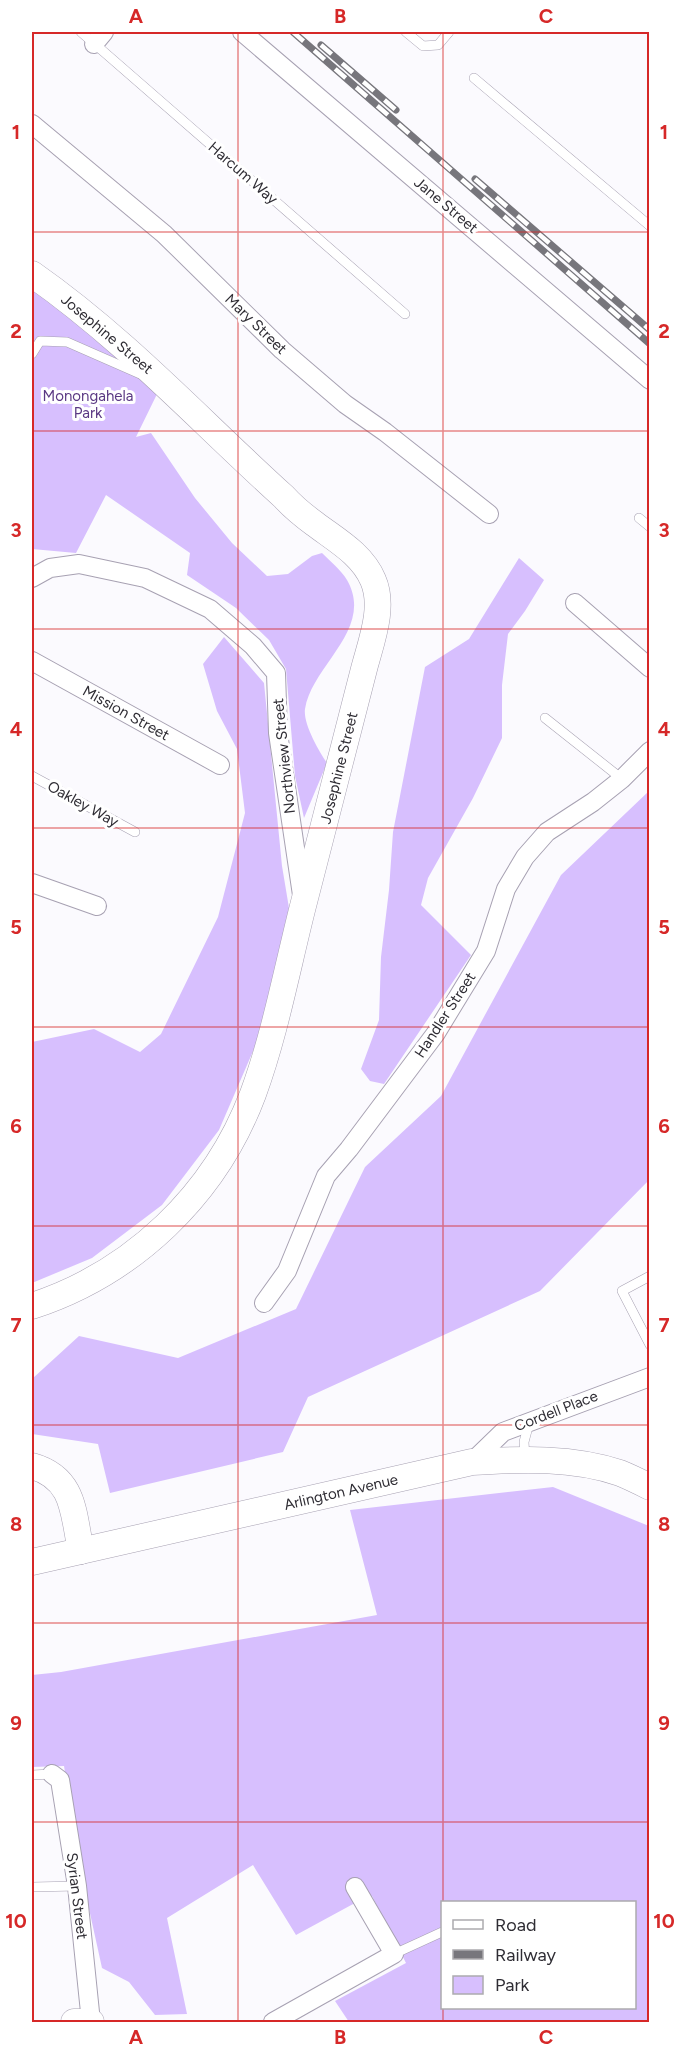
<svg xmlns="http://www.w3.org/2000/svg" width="681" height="2054" viewBox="0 0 681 2054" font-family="Figtree,sans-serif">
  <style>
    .green { fill: #d7bffe; fill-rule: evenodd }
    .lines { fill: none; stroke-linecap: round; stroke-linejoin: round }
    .lane-casing { stroke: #a7a1b2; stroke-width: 10 }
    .street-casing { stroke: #a7a1b2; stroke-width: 20 }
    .secondary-casing { stroke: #a7a1b2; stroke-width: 27 }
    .lane { stroke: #fff; stroke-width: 9 }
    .street { stroke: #fff; stroke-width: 18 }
    .secondary { stroke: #fff; stroke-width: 26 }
    .rail-casing { stroke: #77767c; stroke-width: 7 }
    .rail { stroke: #fff; stroke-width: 4.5; stroke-dasharray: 14; stroke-linecap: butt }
    .grid { fill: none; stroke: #d62828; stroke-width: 1.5; stroke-opacity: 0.55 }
    .labels { text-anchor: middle; stroke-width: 6; stroke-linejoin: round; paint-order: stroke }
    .street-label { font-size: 15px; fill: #2f2d34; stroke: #fff }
    .park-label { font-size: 15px; fill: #5a3883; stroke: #fff }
    .neatline { fill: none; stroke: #d62828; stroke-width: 2 }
    .grid-label { font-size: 20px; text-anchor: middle; font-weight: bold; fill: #d62828 }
  </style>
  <rect width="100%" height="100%" fill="#fbfafe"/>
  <g class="green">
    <path d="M32,288L80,319L158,392L136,437L151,433L195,498L232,543L267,576L288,574L312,556L322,553C330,561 341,570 347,580C375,629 312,665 305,709C303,724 319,751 327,763L304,818L295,776L286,669L269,640L236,608L187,575L190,553L106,495L76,553L32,549Z"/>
    <path d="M519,558L544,580L525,611L508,634L502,685V738L473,798L428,878L421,905L471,955L384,1084L370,1081L361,1069L379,1020L381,957L389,890L393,832L425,667L469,639Z"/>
    <path d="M224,637L264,683L282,866L289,908L263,1028L219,1130L162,1205L92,1258L32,1283V1042L94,1029L140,1052L161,1034L218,917L245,813L237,749L217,711L203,664Z"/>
    <path d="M649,791V1180L540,1291L308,1397L283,1452L110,1493L98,1444L32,1434V1379L79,1336L178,1358L296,1309L365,1167L441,1096L561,875Z"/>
    <path d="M553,1487L649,1526V2022H349L335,2001L406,1963L372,1896L366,1897L296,1935L253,1865L167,1918L187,2014L155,2015L129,1982L102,1968L84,1886L64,1766L32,1767V1675L61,1672L377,1615L350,1510ZM442,1902H634V2008H442Z"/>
  </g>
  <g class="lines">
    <g class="lane-casing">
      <g id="lane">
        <path d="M81,32L405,314"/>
        <path d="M406,32L423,46L438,45L449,32"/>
        <path d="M474,78L650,226"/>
        <path d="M32,354L40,341L67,342L140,374"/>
        <path d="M639,518L650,527"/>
        <path d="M545,718L622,779"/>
        <path d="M32,776L135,832"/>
        <path d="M650,1276L622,1291L650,1345"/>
        <path d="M525,1459L524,1442L529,1423"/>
        <path d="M32,1775L52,1774"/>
        <path d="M32,1887L77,1886"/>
        <path d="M394,1954L442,1932"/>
      </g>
    </g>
    <g class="street-casing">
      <g id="street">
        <path d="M242,32L650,380"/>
        <path d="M94,44L104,32"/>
        <path d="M32,124L164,234L282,350L345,404L385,432L489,514"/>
        <path d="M32,578L50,568L79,564L145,578L210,609L253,646L276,673L278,733L302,895"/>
        <path d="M575,603L650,668"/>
        <path d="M32,661L220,765"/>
        <path d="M32,883L97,906"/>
        <path d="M264,1303L287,1271L326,1176L349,1149L436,1033L486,951L506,889L525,857L547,832L593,802L622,779L650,751"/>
        <path d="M472,1462L503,1432L650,1377"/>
        <path d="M52,1774L60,1780L77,1886L91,2022"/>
        <path d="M273,2022L394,1954L355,1887"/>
      </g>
    </g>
    <g class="secondary-casing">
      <g id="secondary">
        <path d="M32,274C125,339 200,421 284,497C293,507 304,516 315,524C336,540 362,554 373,580C385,607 371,642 364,669C344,748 323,827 303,906C287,969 275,1034 253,1094C215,1195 133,1273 32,1306"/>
        <path d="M32,1466C75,1478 73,1513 81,1551"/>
        <path d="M32,1562L472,1462C521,1459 573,1457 620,1473C630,1477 640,1482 650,1487"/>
        <path d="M74,2022H91"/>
      </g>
    </g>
    <use href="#lane" class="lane"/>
    <use href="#street" class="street"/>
    <use href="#secondary" class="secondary"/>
    <g class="rail-casing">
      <g id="rail">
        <path d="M293,32L650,344"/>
        <path d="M321,45L396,110"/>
        <path d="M475,179L650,330"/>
      </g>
    </g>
    <use href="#rail" class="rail"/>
  </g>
  <path class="grid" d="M238,32V2022M443,32V1902M32,232H650M32,431H650M32,629H650M32,828H650M32,1027H650M32,1226H650M32,1425H650M32,1623H650M32,1822H650M443,2008V2022"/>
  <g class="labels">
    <g class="street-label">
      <text transform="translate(243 173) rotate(41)" y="5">Harcum Way</text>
      <text transform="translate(446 205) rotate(40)" y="5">Jane Street</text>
      <text transform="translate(256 324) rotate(44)" y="5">Mary Street</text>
      <text transform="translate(107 334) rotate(40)" y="5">Josephine Street</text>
      <text transform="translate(126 713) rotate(29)" y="5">Mission Street</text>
      <text transform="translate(284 756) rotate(-96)" y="5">Northview Street</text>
      <text transform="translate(339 768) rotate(-76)" y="5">Josephine Street</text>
      <text transform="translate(83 804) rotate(29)" y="5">Oakley Way</text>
      <text transform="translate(445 1015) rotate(-57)" y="5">Handler Street</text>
      <text transform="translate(556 1411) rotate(-21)" y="5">Cordell Place</text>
      <text transform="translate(341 1492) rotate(-13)" y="5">Arlington Avenue</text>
      <text transform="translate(77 1896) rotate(83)" y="5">Syrian Street</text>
    </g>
    <g class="park-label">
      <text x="88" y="401">Monongahela<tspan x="88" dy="17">Park</tspan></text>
    </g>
  </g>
  <rect width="681" height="2054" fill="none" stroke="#ffffff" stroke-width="66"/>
  <rect x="441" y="1901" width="195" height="108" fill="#ffffff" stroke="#acabae" stroke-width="1.5"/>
  <rect x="453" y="1920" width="30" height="9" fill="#ffffff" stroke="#acabae" stroke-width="1.5"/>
  <text x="495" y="1931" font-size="18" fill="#2f2d34">Road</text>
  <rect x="453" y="1950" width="30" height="9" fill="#77767c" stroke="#acabae" stroke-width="1.5"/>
  <text x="495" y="1961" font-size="18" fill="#2f2d34">Railway</text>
  <rect x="453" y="1976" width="30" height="18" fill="#d7bffe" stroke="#acabae" stroke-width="1.5"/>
  <text x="495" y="1991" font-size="18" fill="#2f2d34">Park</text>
  <rect x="33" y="33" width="615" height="1988" class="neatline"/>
  <g class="grid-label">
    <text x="136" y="23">A</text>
    <text x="340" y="23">B</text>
    <text x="546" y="23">C</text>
    <text x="16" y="139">1</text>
    <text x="664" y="139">1</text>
    <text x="16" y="338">2</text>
    <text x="664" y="338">2</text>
    <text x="16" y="537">3</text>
    <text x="664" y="537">3</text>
    <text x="16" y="736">4</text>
    <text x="664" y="736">4</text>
    <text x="16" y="934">5</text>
    <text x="664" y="934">5</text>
    <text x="16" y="1133">6</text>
    <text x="664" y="1133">6</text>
    <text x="16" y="1332">7</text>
    <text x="664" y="1332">7</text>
    <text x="16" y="1531">8</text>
    <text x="664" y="1531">8</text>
    <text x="16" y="1730">9</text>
    <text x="664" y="1730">9</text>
    <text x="16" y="1928">10</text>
    <text x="664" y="1928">10</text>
    <text x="136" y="2044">A</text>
    <text x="340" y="2044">B</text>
    <text x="546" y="2044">C</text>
  </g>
</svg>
